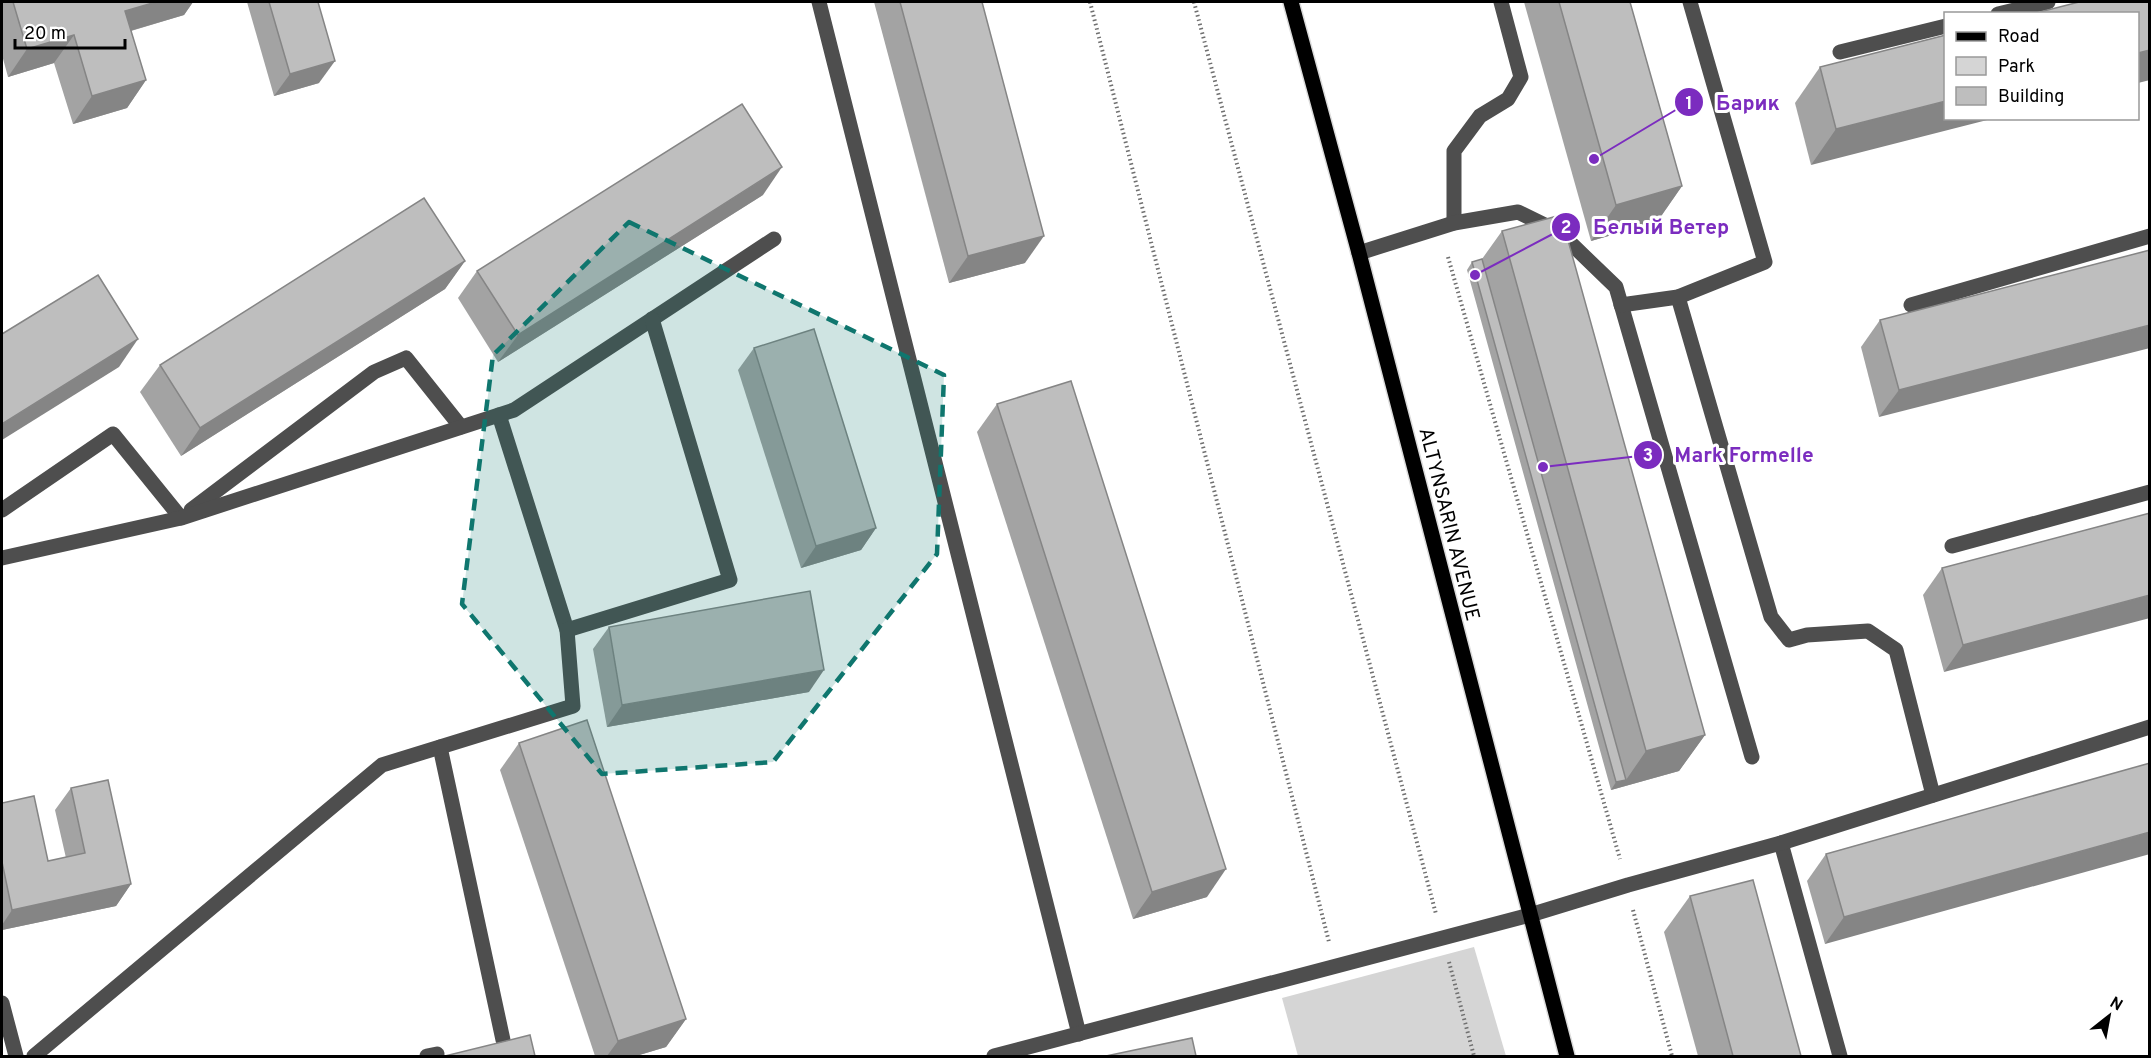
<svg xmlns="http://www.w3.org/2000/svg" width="2151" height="1058" viewBox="0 0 2151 1058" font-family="Overpass,sans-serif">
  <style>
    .green { fill: #d5d5d5 }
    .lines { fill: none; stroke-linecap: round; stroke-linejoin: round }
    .major-casing { stroke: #dbdbdb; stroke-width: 18 }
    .path { stroke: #707070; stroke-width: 4; stroke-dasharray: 1.5 3; stroke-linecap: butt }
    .minor { stroke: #4e4e4e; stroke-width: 15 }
    .major { stroke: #000; stroke-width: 15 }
    .wall { fill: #a3a3a3 }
    .shaded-wall { fill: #858585 }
    .building { fill: #bebebe; stroke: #858585; stroke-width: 1.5 }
    .marked { fill: #0f766e; fill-opacity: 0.2; stroke: #0f766e; stroke-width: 4.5; stroke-dasharray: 12 8; stroke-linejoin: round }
    .labels { text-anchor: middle; stroke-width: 6; stroke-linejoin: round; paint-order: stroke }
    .street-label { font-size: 20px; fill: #000; stroke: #fff }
    .leader { fill: none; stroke: #7b2cbf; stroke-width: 2 }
    .callout-dot { fill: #7b2cbf; stroke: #fff; stroke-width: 2 }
    .mark-label { font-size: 18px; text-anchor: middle; font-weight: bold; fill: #fff }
    .callout-label { font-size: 21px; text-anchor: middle; font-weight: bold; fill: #7b2cbf; stroke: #fff; stroke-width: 6; stroke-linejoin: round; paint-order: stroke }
  </style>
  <rect width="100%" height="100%" fill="#fff"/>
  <path class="green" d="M1474,947L1506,1056H1298L1282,998Z"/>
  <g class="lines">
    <g class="major-casing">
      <path id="major" d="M1291,2L1359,253L1567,1056"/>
    </g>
    <g class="path">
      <path d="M1090,2L1329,942"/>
      <path d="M1194,2L1436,914"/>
      <path d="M1448,257L1620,859"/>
      <path d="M1633,910L1672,1056"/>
      <path d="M1449,962L1474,1056"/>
    </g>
    <g class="minor">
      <path d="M819,2L1079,1034"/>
      <path d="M1998,14L2048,2"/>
      <path d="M1840,52L1946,26"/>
      <path d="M1454,223V151L1480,116L1508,99L1521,77L1501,2"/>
      <path d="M1359,253L1454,223L1518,212L1559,232L1616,287L1752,757"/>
      <path d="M1678,297L1771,617L1789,640L1807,635L1868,631L1896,650L1933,795"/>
      <path d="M1621,305L1678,297L1765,262L1690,2"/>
      <path d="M1911,305L2150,236"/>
      <path d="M499,415L567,630"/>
      <path d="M2,510L113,434L181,518"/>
      <path d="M191,510L374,372L406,358L461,427"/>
      <path d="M1952,546L2150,492"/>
      <path d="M2,558L181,518L514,410L774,239"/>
      <path d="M440,747L503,1040"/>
      <path d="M1781,843L1840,1056"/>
      <path d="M2,1003L16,1056"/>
      <path d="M34,1056L382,765L573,706L567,630L730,580L652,319"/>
      <path d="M427,1056L437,1054"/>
      <path d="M994,1056L1530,915L1628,885L1781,843L2150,727"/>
    </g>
    <use href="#major" class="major"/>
  </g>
  <g class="wall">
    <path d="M2,2H193L184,15L131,31L146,80L127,108L73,124L54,63L8,77L2,55Z"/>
    <path d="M247,2H318L319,83L274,96Z"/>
    <path d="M874,2H982L1025,263L949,283Z"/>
    <path d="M1524,2H1630L1682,186L1657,222L1591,241Z"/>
    <path d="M1946,35L1811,165L1795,103L1820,67Z"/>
    <path d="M763,195L498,362L458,298L477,271Z"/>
    <path d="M1502,231L1705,735L1679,771L1611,790L1467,270L1472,262L1482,259Z"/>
    <path d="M2150,250L1879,417L1861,347L1880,320Z"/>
    <path d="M465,261L445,289L181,456L140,392L160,365Z"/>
    <path d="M754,348L876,528L861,550L801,568L738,370Z"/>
    <path d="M997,404L1207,897L1133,919L977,432Z"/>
    <path d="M2150,513L1944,672L1923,595L1942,568Z"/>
    <path d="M609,627L809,692L607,727L593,649Z"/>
    <path d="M519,743L686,1019L666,1047L636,1056H595L500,770Z"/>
    <path d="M2150,763L1825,944L1807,881L1826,854Z"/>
    <path d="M71,788L131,884L116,906L2,930V803L48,861L66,858L55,810Z"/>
    <path d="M1690,896L1801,1056H1698L1664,932Z"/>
  </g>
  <g class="shaded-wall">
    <path d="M156,2H193L184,15L106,38L125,11Z"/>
    <path d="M74,35L54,63L8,77L27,49Z"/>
    <path d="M2150,50V80L2138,83V53Z"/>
    <path d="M335,61L319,83L274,96L290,74Z"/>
    <path d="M146,80L127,108L73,124L92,96Z"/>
    <path d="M1946,101V118H1995L1811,165L1836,129Z"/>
    <path d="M782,167L763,195L498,362L518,335Z"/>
    <path d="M1682,186L1657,222L1591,241L1616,205Z"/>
    <path d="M1044,236L1025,263L949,283L968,256Z"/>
    <path d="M465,261L445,289L181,456L200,428Z"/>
    <path d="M2150,325V348L1879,417L1899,390Z"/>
    <path d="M138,339L119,367L2,440V424Z"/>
    <path d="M876,528L861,550L801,568L816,546Z"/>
    <path d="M2150,595V618L1944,672L1963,645Z"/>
    <path d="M824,670L809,692L607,727L622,705Z"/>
    <path d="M1705,735L1679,771L1611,790L1616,782L1626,780L1646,751Z"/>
    <path d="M2150,832V854L1825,944L1844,917Z"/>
    <path d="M1226,869L1207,897L1133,919L1152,892Z"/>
    <path d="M131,884L116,906L2,930V925L12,910Z"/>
    <path d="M686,1019L666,1047L636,1056H607L618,1041Z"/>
  </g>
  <g class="building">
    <path d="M13,2H156L125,11L146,80L92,96L74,35L27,49Z"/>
    <path d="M269,2H318L335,61L290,74Z"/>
    <path d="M900,2H982L1044,236L968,256Z"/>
    <path d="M1559,2H1630L1682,186L1616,205Z"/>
    <path d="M2079,2H2150V50L2138,53V14H2032Z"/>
    <path d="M1946,35V101L1836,129L1820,67Z"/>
    <path d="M742,104L782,167L518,335L477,271Z"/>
    <path d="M424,198L465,261L200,428L160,365Z"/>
    <path d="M1561,215L1705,735L1646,751L1502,231Z"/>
    <path d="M2150,250V325L1899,390L1880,320Z"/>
    <path d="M1482,259L1626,780L1616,782L1472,262Z"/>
    <path d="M98,275L138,339L2,424V334Z"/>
    <path d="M814,329L876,528L816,546L754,348Z"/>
    <path d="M1071,381L1226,869L1152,892L997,404Z"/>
    <path d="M2150,513V595L1963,645L1942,568Z"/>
    <path d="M810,591L824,670L622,705L609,627Z"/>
    <path d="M587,720L686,1019L618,1041L519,743Z"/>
    <path d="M2150,763V832L1844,917L1826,854Z"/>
    <path d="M108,780L131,884L12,910L2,862V803L34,796L48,861L85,853L71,788Z"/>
    <path d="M1753,880L1801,1056H1733L1690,896Z"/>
    <path d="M530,1035L535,1056H445Z"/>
    <path d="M1192,1038L1196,1056H1106Z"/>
  </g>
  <path class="marked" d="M629,222L944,375L937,554L773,762L602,774L462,604L493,355Z"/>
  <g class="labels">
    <g class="street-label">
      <text transform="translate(1450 524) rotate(76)" y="7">ALTYNSARIN AVENUE</text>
    </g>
  </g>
  <path class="leader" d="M1594 159L1689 102M1475 275L1566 227M1543 467L1648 455"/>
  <g class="callout-dot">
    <circle cx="1594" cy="159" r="6"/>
    <circle cx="1475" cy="275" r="6"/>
    <circle cx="1543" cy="467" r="6"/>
    <circle cx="1689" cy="102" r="15"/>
    <circle cx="1566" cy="227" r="15"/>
    <circle cx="1648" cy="455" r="15"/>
  </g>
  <g class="mark-label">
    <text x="1689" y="109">1</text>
    <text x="1566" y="233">2</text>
    <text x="1648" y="461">3</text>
  </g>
  <g class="callout-label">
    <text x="1748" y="110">Барик</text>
    <text x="1661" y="234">Белый Ветер</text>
    <text x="1744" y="462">Mark Formelle</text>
  </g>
  <rect width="2151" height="1058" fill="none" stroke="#000000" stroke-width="6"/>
  <rect x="1944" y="12" width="195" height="108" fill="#ffffff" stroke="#999999" stroke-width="1.5"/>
  <rect x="1956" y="32" width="30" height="9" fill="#000000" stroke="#999999" stroke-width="1.5"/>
  <text x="1998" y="42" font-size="18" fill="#000000">Road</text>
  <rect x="1956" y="57" width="30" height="18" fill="#d5d5d5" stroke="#999999" stroke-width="1.5"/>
  <text x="1998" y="72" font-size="18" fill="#000000">Park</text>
  <rect x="1956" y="87" width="30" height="18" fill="#bebebe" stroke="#999999" stroke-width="1.5"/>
  <text x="1998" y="102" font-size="18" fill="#000000">Building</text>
  <g transform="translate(2109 1016) rotate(31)" stroke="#ffffff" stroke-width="4.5" paint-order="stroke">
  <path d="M0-4.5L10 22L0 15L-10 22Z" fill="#000000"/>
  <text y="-9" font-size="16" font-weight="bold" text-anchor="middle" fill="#000000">N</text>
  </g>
  <path d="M15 39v9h110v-9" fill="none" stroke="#000000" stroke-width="3"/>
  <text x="24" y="39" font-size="18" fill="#000000" stroke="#ffffff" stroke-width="4.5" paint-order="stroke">20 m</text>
</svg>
